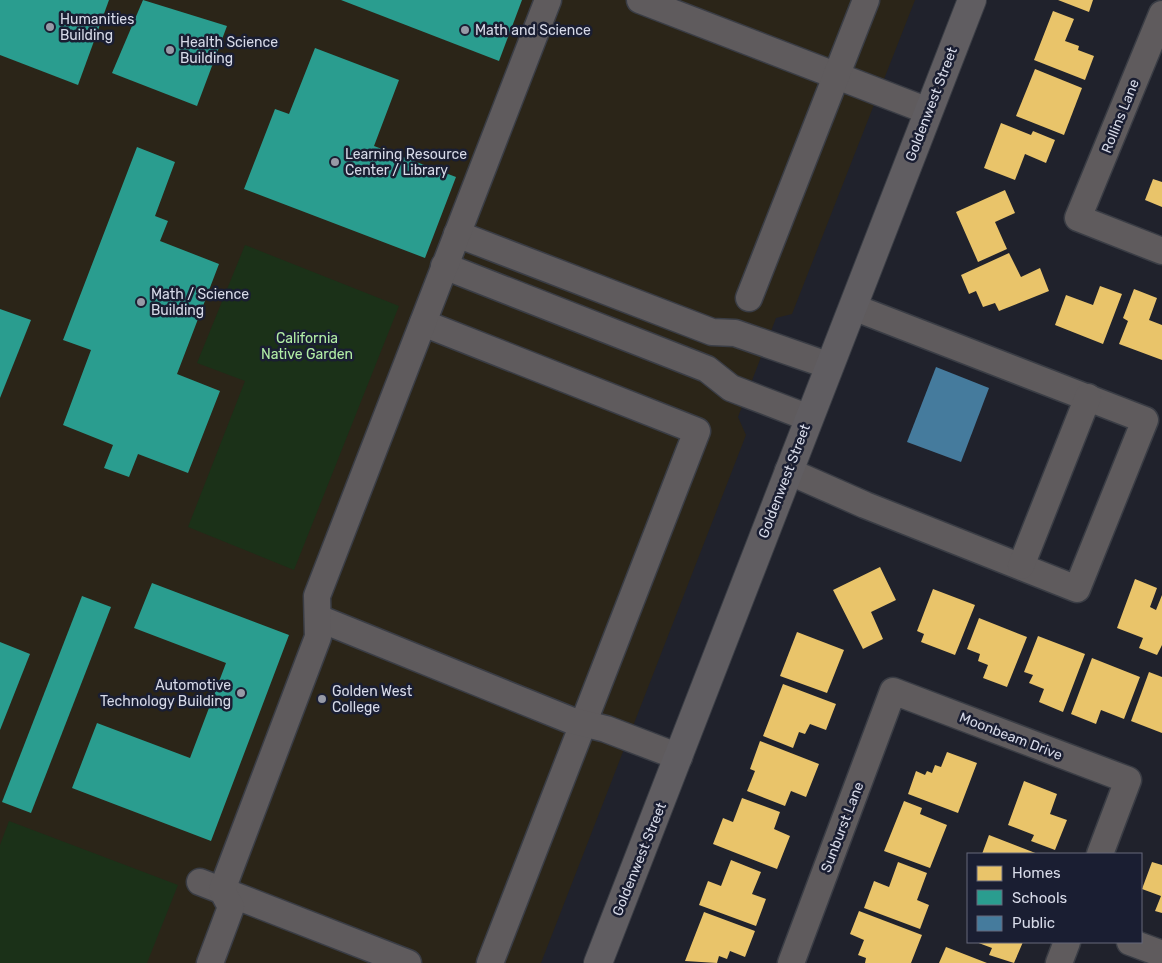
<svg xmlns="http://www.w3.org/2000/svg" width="1162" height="963" viewBox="0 0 1162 963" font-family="Rubik,sans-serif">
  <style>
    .education { fill: #2b2518 }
    .green { fill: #1b3118 }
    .homes { fill: #e9c46a }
    .schools { fill: #2a9d8f }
    .public { fill: #457b9d }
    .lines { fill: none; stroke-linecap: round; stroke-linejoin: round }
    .minor-casing { stroke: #3a3d45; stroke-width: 29 }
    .major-casing { stroke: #3a3d45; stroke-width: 30 }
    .minor { stroke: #5f5b5d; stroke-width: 26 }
    .major { stroke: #605d61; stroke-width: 28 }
    .poi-dot { fill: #979aa6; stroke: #1a1e32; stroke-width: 2 }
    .labels { text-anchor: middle; stroke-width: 5; stroke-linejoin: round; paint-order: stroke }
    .poi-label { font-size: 14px; fill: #d7dae8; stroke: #1a1e32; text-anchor: start }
    .street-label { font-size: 14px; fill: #d7dae8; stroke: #1a1e32 }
    .park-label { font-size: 14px; fill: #b1eda5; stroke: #1a1e32 }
  </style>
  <rect width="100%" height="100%" fill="#20222c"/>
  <path class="education" d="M0,0H915L792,314L776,318L738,417L746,435L541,963H0Z"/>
  <g class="green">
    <path d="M245,245L399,306L294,570L188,527L245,381L197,363Z"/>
    <path d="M9,821L178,885L147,963H0V845Z"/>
  </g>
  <g class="homes">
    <path d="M1058,0H1093L1089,12Z"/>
    <path d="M1053,11L1074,19L1065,41L1079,46L1078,50L1094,56L1085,80L1034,60Z"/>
    <path d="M1035,69L1082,88L1064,135L1016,116Z"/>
    <path d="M1001,123L1031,135L1033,131L1055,140L1046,163L1025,154L1015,180L984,168Z"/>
    <path d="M1153,179L1162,182V207L1145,200Z"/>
    <path d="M1005,190L1015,213L995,222L1007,249L978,262L956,212Z"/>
    <path d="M1009,253L1021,277L1040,268L1049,291L999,311L995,303L983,307L976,291L969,294L961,275Z"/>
    <path d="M1100,286L1122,294L1103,344L1055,325L1066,295L1093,305Z"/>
    <path d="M1134,289L1157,298L1149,320L1162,325V360L1119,344L1128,321L1123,318Z"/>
    <path d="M880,567L896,600L871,612L883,639L863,649L833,590Z"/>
    <path d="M1135,579L1157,588L1150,607L1156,610L1162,595V645L1157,655L1139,648L1143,638L1117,628Z"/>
    <path d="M933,589L975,605L955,655L921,642L924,634L917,631Z"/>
    <path d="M979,618L1027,637L1007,687L983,678L988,665L978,661L980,654L967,649Z"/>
    <path d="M797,632L844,650L827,693L780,676Z"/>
    <path d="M1038,636L1085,654L1063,712L1039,702L1044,689L1029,683L1033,675L1024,672Z"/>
    <path d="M1092,658L1140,677L1124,719L1101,710L1096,724L1071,714Z"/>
    <path d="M1149,672L1162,677V733L1131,721Z"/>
    <path d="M783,684L836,704L826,730L810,724L805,734L799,732L793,748L763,736Z"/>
    <path d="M760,741L819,764L806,797L791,791L785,806L747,791L755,771L750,769Z"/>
    <path d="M947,752L977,763L958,813L908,794L916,771L925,775L927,771L932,773L935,765L941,767Z"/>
    <path d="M1024,781L1057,794L1050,814L1067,820L1055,850L1031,841L1034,835L1008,825Z"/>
    <path d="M742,798L780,812L774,829L790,836L777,869L713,844L723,818L733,822Z"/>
    <path d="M904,801L922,808L920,814L947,825L930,868L884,851Z"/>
    <path d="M989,835L1038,854H982Z"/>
    <path d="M731,860L761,872L752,894L766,899L756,926L699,905L708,881L721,886Z"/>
    <path d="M898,862L927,873L917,900L929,905L920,929L864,908L874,881L889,887Z"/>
    <path d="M1152,862L1162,865V913L1155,911L1161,896L1142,889Z"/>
    <path d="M859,911L922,935L911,963H865L866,958L858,955L864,940L850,934Z"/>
    <path d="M704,912L755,931L745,957L730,951L727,959L719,956L717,963L685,961Z"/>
    <path d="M976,942H1023L1014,963L989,955L992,948Z"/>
    <path d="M946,947L987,963H939Z"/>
  </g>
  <g class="schools">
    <path d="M0,0H109L78,85L0,55Z"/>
    <path d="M143,0L227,26L197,106L112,73Z"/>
    <path d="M341,0H522L499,61Z"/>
    <path d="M315,48L399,80L374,146L456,177L425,258L244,189L275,109L289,114Z"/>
    <path d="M137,147L175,162L155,216L168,221L160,241L219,264L177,374L220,391L188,473L138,454L129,477L104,468L113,445L63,425L91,350L63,340Z"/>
    <path d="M0,309L31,320L0,398Z"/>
    <path d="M152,583L289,635L211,841L72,788L97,723L190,758L226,663L134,628Z"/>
    <path d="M82,596L111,607L31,813L2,802Z"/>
    <path d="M0,642L30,654L0,730Z"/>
  </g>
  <path class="public" d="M936,367L989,388L961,462L907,442Z"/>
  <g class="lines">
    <g class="minor-casing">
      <g id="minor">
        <path d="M640,0L928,111"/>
        <path d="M1162,14L1078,218L1162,251"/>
        <path d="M457,234L712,332L735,333L830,366"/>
        <path d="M444,266L707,369L731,388L809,418"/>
        <path d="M749,298L866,0"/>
        <path d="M423,323L697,431L490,963"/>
        <path d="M788,471L865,505L1077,589L1145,420L853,307"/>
        <path d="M1021,566L1088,397"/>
        <path d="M318,618L570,720L606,729L679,757"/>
        <path d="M200,882L408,963"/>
        <path d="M1130,942L1162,954"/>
        <path d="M210,963L231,907L222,890L318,637L317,596L548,0"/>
        <path d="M791,963L893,691L1128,780L1100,854"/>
        <path d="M1059,963L1067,942"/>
      </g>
    </g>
    <g class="major-casing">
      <path id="major" d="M598,963L972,0"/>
    </g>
    <use href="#minor" class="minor"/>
    <use href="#major" class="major"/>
  </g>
  <g class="poi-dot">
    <circle cx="50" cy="27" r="5"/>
    <circle cx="465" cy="30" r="5"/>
    <circle cx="170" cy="50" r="5"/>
    <circle cx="335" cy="162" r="5"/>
    <circle cx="141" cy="302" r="5"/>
    <circle cx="241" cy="693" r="5"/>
    <circle cx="322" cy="699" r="5"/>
  </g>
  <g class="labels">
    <g class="poi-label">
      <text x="60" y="24">Humanities<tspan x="60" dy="16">Building</tspan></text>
      <text x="475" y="35">Math and Science</text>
      <text x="180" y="47">Health Science<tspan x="180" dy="16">Building</tspan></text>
      <text x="345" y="159">Learning Resource<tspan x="345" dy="16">Center / Library</tspan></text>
      <text x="151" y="299">Math / Science<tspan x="151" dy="16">Building</tspan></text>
      <text x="231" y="690" text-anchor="end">Automotive<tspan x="231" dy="16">Technology Building</tspan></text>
      <text x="332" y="696">Golden West<tspan x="332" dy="16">College</tspan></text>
    </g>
    <g class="street-label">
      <text transform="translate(931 104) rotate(-69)" y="5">Goldenwest Street</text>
      <text transform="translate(1120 116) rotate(-68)" y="5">Rollins Lane</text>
      <text transform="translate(784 481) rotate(-69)" y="5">Goldenwest Street</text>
      <text transform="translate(1011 736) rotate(21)" y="5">Moonbeam Drive</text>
      <text transform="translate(842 827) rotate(-69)" y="5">Sunburst Lane</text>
      <text transform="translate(639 859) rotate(-68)" y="5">Goldenwest Street</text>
    </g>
    <g class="park-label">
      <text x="307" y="343">California<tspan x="307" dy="16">Native Garden</tspan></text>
    </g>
  </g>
  <rect x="967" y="853" width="175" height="90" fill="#1a1e32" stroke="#66697b"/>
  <rect x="977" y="866" width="25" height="15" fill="#e9c46a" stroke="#66697b"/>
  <text x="1012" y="878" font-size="15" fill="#d7dae8">Homes</text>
  <rect x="977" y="890" width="25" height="15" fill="#2a9d8f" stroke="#66697b"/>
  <text x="1012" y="903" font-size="15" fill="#d7dae8">Schools</text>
  <rect x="977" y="916" width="25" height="15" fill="#457b9d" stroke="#66697b"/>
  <text x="1012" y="928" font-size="15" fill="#d7dae8">Public</text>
</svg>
